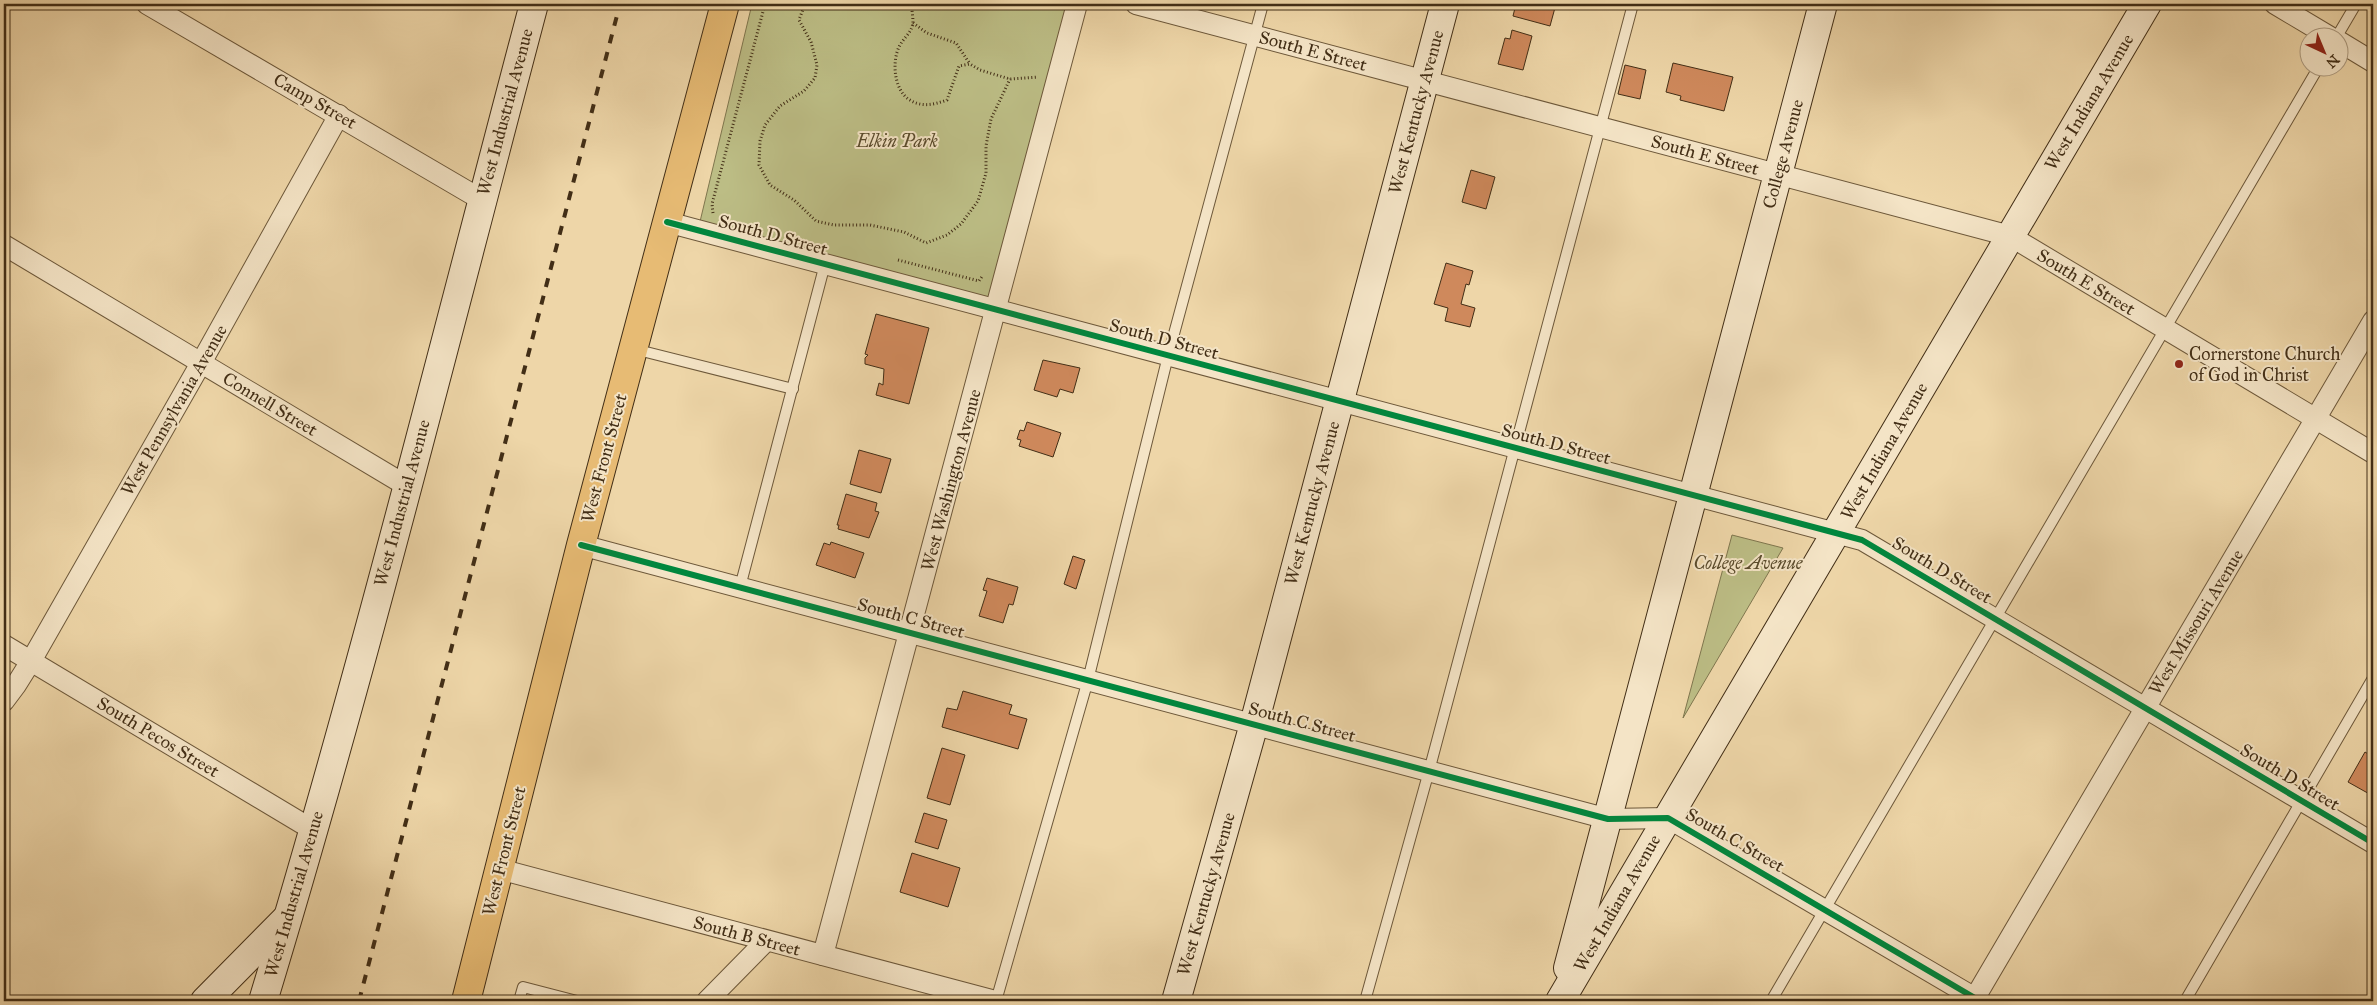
<svg xmlns="http://www.w3.org/2000/svg" width="2377" height="1005" viewBox="0 0 2377 1005" font-family="'IM FELL Great Primer',serif">
  <style>
    .green { fill: #bcbd85; stroke: #7f764e }
    .building { fill: #cf895c; stroke: #422e16 }
    .lines { fill: none; stroke-linecap: round; stroke-linejoin: round }
    .lane-casing { stroke: #6d583a; stroke-width: 12 }
    .street-casing { stroke: #6d583a; stroke-width: 22 }
    .secondary-casing { stroke: #422e16; stroke-width: 30 }
    .primary-casing { stroke: #422e16; stroke-width: 30 }
    .path { stroke: #422e16; stroke-width: 3; stroke-dasharray: 1 2.5; stroke-linecap: butt }
    .lane { stroke: #f4e4c6; stroke-width: 10 }
    .street { stroke: #f4e4c6; stroke-width: 20 }
    .secondary { stroke: #f4e4c6; stroke-width: 28 }
    .primary { stroke: #e7bb74; stroke-width: 28 }
    .rail { stroke: #422e16; stroke-width: 4; stroke-dasharray: 9 9; stroke-linecap: butt }
    .cycleway-casing { stroke: #f4e4c6; stroke-width: 9 }
    .cycleway { stroke: #00873e; stroke-width: 6 }
    .poi-dot { fill: #8f2418; stroke: #f4e4c6; stroke-width: 2 }
    .labels { text-anchor: middle; stroke-width: 4; stroke-linejoin: round; paint-order: stroke }
    .street-label { font-size: 18px; fill: #422e16; stroke: #f4e4c6 }
    .park-label { font-size: 18px; font-style: italic; fill: #5a4b2c; stroke: #f4e4c6 }
    .poi-label { font-size: 18px; fill: #422e16; stroke: #f4e4c6; text-anchor: start }
  </style>
  <rect width="100%" height="100%" fill="#eed6a8"/>
  <filter id="stains"><feTurbulence type="fractalNoise" baseFrequency=".004" numOctaves="4"/><feColorMatrix values="0 0 0 0 .2 0 0 0 0 .09 0 0 0 0 .02 0 0 0 .5 -.17"/></filter>
  <radialGradient id="worn" r=".72"><stop offset=".6" stop-color="#630" stop-opacity="0"/><stop offset="1" stop-color="#630" stop-opacity=".3"/></radialGradient>
  <g class="green">
    <path d="M752,4H1077L996,310L698,230Z"/>
    <path d="M1732,535L1783,548L1683,718Z"/>
  </g>
  <g class="building">
    <path d="M1516,4H1556L1550,26L1513,16Z"/>
    <path d="M1512,30L1532,36L1523,70L1498,64L1505,38L1510,39Z"/>
    <path d="M1673,63L1733,77L1724,111L1680,100L1681,96L1666,92Z"/>
    <path d="M1625,65L1646,70L1640,99L1618,94Z"/>
    <path d="M1471,170L1495,177L1486,209L1462,202Z"/>
    <path d="M1446,263L1473,271L1469,285L1466,284L1461,304L1475,308L1470,327L1445,321L1448,308L1434,304Z"/>
    <path d="M876,314L929,328L909,404L876,395L879,383L883,385L884,369L865,364V358L868,355L865,354Z"/>
    <path d="M1043,360L1080,368L1073,393L1060,389L1057,397L1034,390Z"/>
    <path d="M1027,422L1061,433L1053,457L1019,446L1021,440L1017,439L1020,430L1024,431Z"/>
    <path d="M859,450L891,459L881,493L850,484Z"/>
    <path d="M846,494L877,503L875,511L879,512L869,538L838,529L839,525H837Z"/>
    <path d="M831,542L864,553L855,578L816,565L824,543L830,545Z"/>
    <path d="M1073,556L1085,560L1076,589L1064,584Z"/>
    <path d="M987,578L1018,587L1013,605L1009,604L1003,623L979,616L987,591L983,590Z"/>
    <path d="M963,691L1012,705L1009,714L1027,719L1018,749L942,727L947,708L957,710Z"/>
    <path d="M942,748L965,755L950,805L927,798Z"/>
    <path d="M2365,752L2373,757V796L2348,782Z"/>
    <path d="M924,813L947,820L938,849L915,842Z"/>
    <path d="M912,853L960,868L948,907L900,892Z"/>
  </g>
  <g class="lines">
    <g class="lane-casing">
      <g id="lane">
        <path d="M2336,38L2356,4"/>
        <path d="M634,349L793,389"/>
        <path d="M740,587L825,264"/>
        <path d="M519,1001L523,987L577,1001"/>
        <path d="M996,1001L1088,680L1168,356L1263,4"/>
        <path d="M1365,1001L1429,771L1633,4"/>
        <path d="M1771,1001L2318,68"/>
        <path d="M2185,1001L2373,678"/>
      </g>
    </g>
    <g class="street-casing">
      <g id="street">
        <path d="M147,4L482,200"/>
        <path d="M1136,4L2010,236L2373,453"/>
        <path d="M2275,4L2332,38"/>
        <path d="M2340,42L2373,62"/>
        <path d="M667,222L1862,540L2373,843"/>
        <path d="M4,245L407,486"/>
        <path d="M581,545L1608,819L1668,818L1980,1001"/>
        <path d="M4,645L313,830"/>
        <path d="M4,701L16,685L31,661L201,363L339,115"/>
        <path d="M499,869L995,1001"/>
        <path d="M823,955L1077,4"/>
        <path d="M707,1001L766,941"/>
        <path d="M1973,1001L2373,321"/>
      </g>
    </g>
    <g class="secondary-casing">
      <g id="secondary">
        <path d="M1568,968L1823,4"/>
        <path d="M205,1001L286,919"/>
        <path d="M263,1001C363,672 446,336 534,4"/>
        <path d="M1176,1001L1254,724L1445,4"/>
        <path d="M1560,1001L2147,4"/>
      </g>
    </g>
    <g class="primary-casing">
      <path id="primary" d="M466,1001L581,545L725,4"/>
    </g>
    <g class="path">
      <path d="M805,4L799,20L811,42L817,65L815,78L804,91L780,106L765,125L760,141L759,165L770,185L794,200L816,221L834,225H870L904,232L926,243L947,235L961,224L978,201L986,173V146L991,119L1010,79"/>
      <path d="M911,4C912,10 913,17 913,23C911,34 903,38 899,47C892,62 894,87 907,98C920,108 933,105 947,100L959,66L970,64L980,70L1010,79L1038,77"/>
      <path d="M913,23L927,33L956,43L970,64"/>
      <path d="M713,213L712,204L765,4"/>
      <path d="M898,260L979,281L983,275"/>
    </g>
    <use href="#lane" class="lane"/>
    <use href="#street" class="street"/>
    <use href="#secondary" class="secondary"/>
    <use href="#primary" class="primary"/>
    <path class="rail" d="M359,1001L620,4"/>
    <g class="cycleway-casing">
      <g id="cycleway">
        <path d="M667,222L1862,540L2373,843"/>
        <path d="M581,545L1608,819L1668,818L1980,1001"/>
      </g>
    </g>
    <use href="#cycleway" class="cycleway"/>
  </g>
  <circle class="poi-dot" cx="2179" cy="364" r="5"/>
  <g class="labels">
    <g class="street-label">
      <text transform="translate(1313 51) rotate(15)" y="6">South E Street</text>
      <text transform="translate(315 101) rotate(30)" y="6">Camp Street</text>
      <text transform="translate(2089 102) rotate(-59)" y="6">West Indiana Avenue</text>
      <text transform="translate(505 112) rotate(-75)" y="6">West Industrial Avenue</text>
      <text transform="translate(1416 112) rotate(-75)" y="6">West Kentucky Avenue</text>
      <text transform="translate(1783 154) rotate(-75)" y="6">College Avenue</text>
      <text transform="translate(1705 155) rotate(15)" y="6">South E Street</text>
      <text transform="translate(773 235) rotate(15)" y="6">South D Street</text>
      <text transform="translate(2086 282) rotate(31)" y="6">South E Street</text>
      <text transform="translate(1164 339) rotate(15)" y="6">South D Street</text>
      <text transform="translate(270 404) rotate(31)" y="6">Connell Street</text>
      <text transform="translate(174 410) rotate(-60)" y="6">West Pennsylvania Avenue</text>
      <text transform="translate(1556 444) rotate(15)" y="6">South D Street</text>
      <text transform="translate(1884 451) rotate(-60)" y="6">West Indiana Avenue</text>
      <text transform="translate(604 458) rotate(-75)" y="6">West Front Street</text>
      <text transform="translate(951 480) rotate(-75)" y="6">West Washington Avenue</text>
      <text transform="translate(402 503) rotate(-75)" y="6">West Industrial Avenue</text>
      <text transform="translate(1312 503) rotate(-75)" y="6">West Kentucky Avenue</text>
      <text transform="translate(1942 570) rotate(31)" y="6">South D Street</text>
      <text transform="translate(911 618) rotate(15)" y="6">South C Street</text>
      <text transform="translate(2196 622) rotate(-59)" y="6">West Missouri Avenue</text>
      <text transform="translate(1302 722) rotate(15)" y="6">South C Street</text>
      <text transform="translate(158 737) rotate(31)" y="6">South Pecos Street</text>
      <text transform="translate(2290 777) rotate(31)" y="6">South D Street</text>
      <text transform="translate(1735 840) rotate(30)" y="6">South C Street</text>
      <text transform="translate(504 851) rotate(-76)" y="6">West Front Street</text>
      <text transform="translate(294 894) rotate(-74)" y="6">West Industrial Avenue</text>
      <text transform="translate(1206 894) rotate(-74)" y="6">West Kentucky Avenue</text>
      <text transform="translate(1617 903) rotate(-60)" y="6">West Indiana Avenue</text>
      <text transform="translate(747 936) rotate(15)" y="6">South B Street</text>
    </g>
    <g class="park-label">
      <text x="897" y="147">Elkin Park</text>
      <text x="1748" y="569">College Avenue</text>
    </g>
    <g class="poi-label">
      <text x="2189" y="360">Cornerstone Church<tspan x="2189" dy="21">of God in Christ</tspan></text>
    </g>
  </g>
  <rect width="2377" height="1005" fill="none" stroke="#eed6a8" stroke-width="20"/>
  <rect x="5" y="5" width="2367" height="995" fill="none" stroke="#422e16" stroke-width="2.5"/>
  <rect x="10" y="10" width="2357" height="985" fill="none" stroke="#422e16"/>
  <g transform="translate(2324 52) rotate(136)"><circle r="24" fill="#f4e4c6" stroke="#ad9b80"/>
  <path d="M0-4L9 19L0 12L-9 19Z" fill="#8f2418"/>
  <text y="-8" font-size="14" font-weight="bold" text-anchor="middle" fill="#422e16">N</text>
  </g>
  <rect width="100%" height="100%" filter="url(#stains)"/>
  <rect width="100%" height="100%" fill="url(#worn)"/>
</svg>
